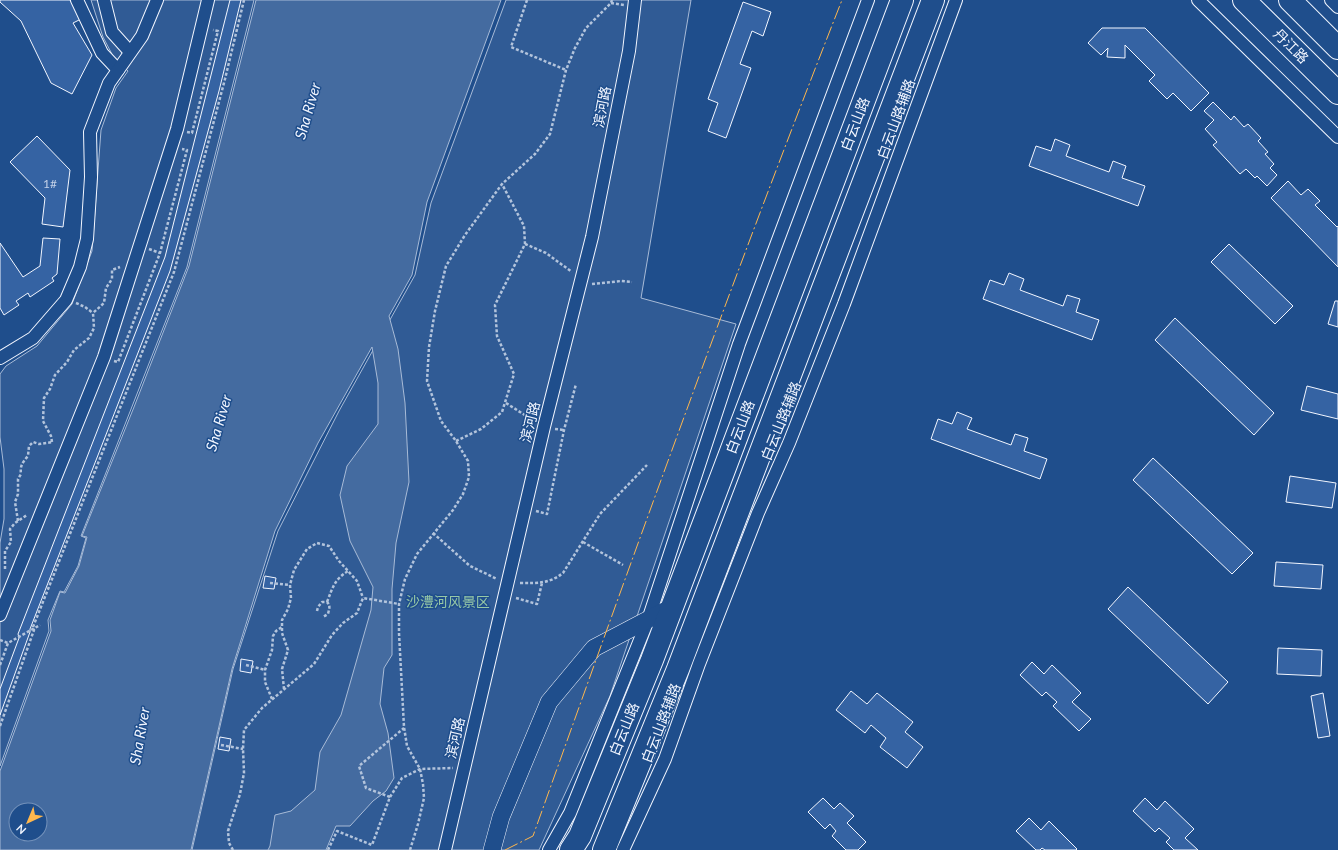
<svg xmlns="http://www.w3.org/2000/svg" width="1338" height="850" viewBox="0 0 1338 850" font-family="Lato,'Noto Sans SC',sans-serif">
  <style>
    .green { fill: #305b95; stroke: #a8bbd7 }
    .water { fill: #446ba0; stroke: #a8bbd7; fill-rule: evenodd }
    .building { fill: #3563a3; stroke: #f2f6ff }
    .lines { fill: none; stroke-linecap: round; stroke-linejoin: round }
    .street-casing { stroke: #f2f6ff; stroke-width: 14 }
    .secondary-casing { stroke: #f2f6ff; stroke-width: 18 }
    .highway-casing { stroke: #f2f6ff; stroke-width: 24 }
    .path { stroke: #b3c4dc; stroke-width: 2.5; stroke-dasharray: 3 2; stroke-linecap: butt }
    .street { stroke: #1f4e8c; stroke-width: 12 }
    .secondary { stroke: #1f4e8c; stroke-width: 17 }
    .highway { stroke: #1f4e8c; stroke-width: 22 }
    .power { stroke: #ffb74d; stroke-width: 1; stroke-dasharray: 14 3 2 3; stroke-linecap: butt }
    .labels { text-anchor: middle; stroke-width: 3; stroke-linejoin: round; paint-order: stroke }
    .number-label { font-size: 12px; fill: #c3d1e8 }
    .street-label { font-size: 14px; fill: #f2f6ff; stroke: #1f4e8c }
    .park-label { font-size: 14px; fill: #97c8a6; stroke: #1f4e8c }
    .water-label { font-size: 15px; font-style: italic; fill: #f2f6ff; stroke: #1f4e8c }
  </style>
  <rect width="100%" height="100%" fill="#1f4e8c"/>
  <g class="green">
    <path d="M91,0H254L187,267L81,536L86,538L78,566L64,592L60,591L48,620L49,631L0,766V543L4,519V469L0,437V374L6,366L37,346L72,304L92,251L101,130L116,88L128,71L114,58L103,37Z"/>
    <path d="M506,0H691L641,298L736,324L610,696L539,850H192L233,669L278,531L339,411L415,275L431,203Z"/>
  </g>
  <path class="water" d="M256,0H501L427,202L412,275L389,316L398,349L405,403L409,482L396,543L392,589V655L384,668L380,704L388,733L394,778L386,791L373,801L350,826H336L326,850H268L270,846L275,815L291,811L315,790L320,752L341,715L371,610L373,587L350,541L340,495L347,466L378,424V383L372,347L318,443L275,531L232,669L191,850H0V771L51,631L50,620L60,592L65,593L79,566L87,537L82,536L134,407L189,266ZM16,810H40V834H16Z"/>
  <g class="building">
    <path d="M0,0H70L81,19L73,23L92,55L72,94L51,83L21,21L0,2Z"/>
    <path d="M230,0H241L219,91L170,271L30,629V632L0,715V689L19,638L18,634L165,257Z"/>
    <path d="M743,2L771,12L763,36L752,31L740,64L751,68L726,138L708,131L718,103L708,99Z"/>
    <path d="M1102,28H1145L1209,93L1191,111L1173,93L1167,99L1149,81L1155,75L1125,45V58L1107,57L1108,48L1101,55L1088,43Z"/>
    <path d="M1213,102L1231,120L1234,116L1244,127L1248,124L1261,138L1258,141L1268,152L1265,154L1274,164L1270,168L1277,175L1267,186L1257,176L1255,178L1246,169L1240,174L1213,145L1217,142L1205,129L1214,120L1204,111Z"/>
    <path d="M37,136L70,170L63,227L42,224L45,198L10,162Z"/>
    <path d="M1055,139L1070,145L1066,156L1109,172L1113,161L1126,166L1122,178L1145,186L1138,206L1029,166L1036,146L1051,151Z"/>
    <path d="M1288,181L1301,195L1308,189L1320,201L1315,205L1337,227L1338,226V267L1271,198Z"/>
    <path d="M43,238L60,239L57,274L52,278L54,281L30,297L28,293L16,301L19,305L4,315L0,308V243L23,277L40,266Z"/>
    <path d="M1229,244L1293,306L1275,324L1211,262Z"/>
    <path d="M1009,273L1024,279L1020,290L1063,306L1067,295L1080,299L1076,312L1099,320L1092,340L983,299L990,280L1004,285Z"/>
    <path d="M1335,301H1338V327L1328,324Z"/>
    <path d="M1175,318L1274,413L1254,435L1155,340Z"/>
    <path d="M1307,386L1338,394V419L1301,410Z"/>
    <path d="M957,412L972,418L967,429L1011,445L1015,434L1028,438L1024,451L1047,459L1040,479L931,439L938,419L952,424Z"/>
    <path d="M1153,458L1253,553L1232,574L1133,480Z"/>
    <path d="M1290,476L1336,483L1332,508L1286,502Z"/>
    <path d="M1276,562L1323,565L1321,589L1274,586Z"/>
    <path d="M265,576L276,578L274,589L263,588Z"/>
    <path d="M1128,587L1228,682L1208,704L1108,609Z"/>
    <path d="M1278,648L1322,650L1321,676L1277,674Z"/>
    <path d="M241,659L253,661L251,673L240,671Z"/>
    <path d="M1032,662L1044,674L1052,665L1081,693L1072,702L1091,719L1079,731L1053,706L1057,702L1046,692L1042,696L1020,675Z"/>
    <path d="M851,691L867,704L877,693L913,722L905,732L923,747L907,768L880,747L886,738L871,725L865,733L836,710Z"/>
    <path d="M1323,693L1330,736L1318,738L1311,696Z"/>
    <path d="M220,737L231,739L229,751L218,749Z"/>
    <path d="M823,798L834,809L840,803L854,816L847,823L866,842L858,850H846L832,836L836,831L830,824L825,829L808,812Z"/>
    <path d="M1145,798L1157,810L1165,801L1194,829L1185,838L1198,850H1174L1166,842L1170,838L1159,828L1155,832L1133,811Z"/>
    <path d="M1029,818L1041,830L1049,821L1077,849L1076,850H1045L1042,848L1040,850H1036L1016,831Z"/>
  </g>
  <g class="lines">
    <g class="street-casing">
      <g id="street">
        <path d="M77,0L102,53L118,70"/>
        <path d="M104,0L112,32L130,52"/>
        <path d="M1198,0L1338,137"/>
        <path d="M1331,0L1338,7"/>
        <path d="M0,358L33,338L66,300L80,267L87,239L91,177L90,132L109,83L142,36L157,0"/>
        <path d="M0,615L104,357L177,129L208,0"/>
        <path d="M445,850L544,427L592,237L629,51L635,0"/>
        <path d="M549,850L570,813L648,620L739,344L868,0"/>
        <path d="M623,850L665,759L699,664L758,513L789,443L844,304L956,0"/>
      </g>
    </g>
    <g class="secondary-casing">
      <path id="secondary" d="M492,850L501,817L549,702L594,648L672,607"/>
    </g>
    <g class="highway-casing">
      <g id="highway">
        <path d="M1244,0L1338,93"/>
        <path d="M1290,0L1338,48"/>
        <path d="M571,850L580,836L652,660L902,0"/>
        <path d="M604,850L678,669L933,0"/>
      </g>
    </g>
    <g class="path">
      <path d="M527,0L511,47L566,70"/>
      <path d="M611,3L624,5"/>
      <path d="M187,132L192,133L218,31L213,30"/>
      <path d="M525,244L546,253L572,272"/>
      <path d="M149,249L160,253"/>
      <path d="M592,284L621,281L632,282"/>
      <path d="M76,303L85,307L93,313"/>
      <path d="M114,361L118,362L160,253L187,150L182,149"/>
      <path d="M506,403L534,421"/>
      <path d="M555,429L564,430"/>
      <path d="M456,441L481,429L502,412L514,374L497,336L495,305L525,244L524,226L502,184"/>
      <path d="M52,442L51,436L43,421L44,398L50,389L55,375L67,362L74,350L89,338L94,328L93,313L104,303L106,288L112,279V270L120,267"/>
      <path d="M536,511L547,514L564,430L576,384"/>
      <path d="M18,521L15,502L18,494V479L21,474C20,466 22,463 28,456L29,446L33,442L39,444L53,442"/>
      <path d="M433,533L470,566L497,579"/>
      <path d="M583,542L623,565"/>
      <path d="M5,569V551L11,542L10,529L15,523L27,515"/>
      <path d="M270,583L290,585"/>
      <path d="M520,583C537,583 549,584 563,573L600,514L647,465"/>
      <path d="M516,598L537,604L542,583"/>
      <path d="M327,602C333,587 334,580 348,571"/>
      <path d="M317,611L318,607L322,602H327C331,606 329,609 328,614L323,617"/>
      <path d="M0,640L8,643"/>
      <path d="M0,665L8,643L40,625"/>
      <path d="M246,665L265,670"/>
      <path d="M284,689L282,669L288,650L282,633V620L288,609L291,598L290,585L294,570L307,549L317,543L329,546L339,561L357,581L363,598"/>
      <path d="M272,699L265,682V670L272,650L273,636L276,631L282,627"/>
      <path d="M0,726L34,630L33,627L174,272L225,79L244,0"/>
      <path d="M221,745L243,749"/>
      <path d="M390,797L402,778L420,769L453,768"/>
      <path d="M233,850L229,843L228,831L240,794L244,773L243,749L244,730L262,708L314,664L332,635L343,623L357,613L363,598L399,604"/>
      <path d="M328,850L337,831L372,845L390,797L366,788L359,766L404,728"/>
      <path d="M410,850L418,824L424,798L423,784L420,769L407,746L404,727L399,633V604L405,579L417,554L453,510L463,494L469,477L468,461L456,441L441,421L427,381L429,347L435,311L446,266L465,235L502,184L535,154L550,134L566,70L575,48L586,28L611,3L612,0"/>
    </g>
    <use href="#street" class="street"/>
    <use href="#secondary" class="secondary"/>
    <use href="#highway" class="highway"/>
    <path class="power" d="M505,850L533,836C633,556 733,277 842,0"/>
  </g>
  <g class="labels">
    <g class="number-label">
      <text x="50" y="188">1#</text>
    </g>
    <g class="street-label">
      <text transform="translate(1291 46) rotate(45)" y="5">丹江路</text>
      <text transform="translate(602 107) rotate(-79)" y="5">滨河路</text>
      <text transform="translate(896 119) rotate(-70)" y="5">白云山路辅路</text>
      <text transform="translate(855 124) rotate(-69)" y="5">白云山路</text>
      <text transform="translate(781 421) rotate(-68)" y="5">白云山路辅路</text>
      <text transform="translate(530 422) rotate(-76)" y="5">滨河路</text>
      <text transform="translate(740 427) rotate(-69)" y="5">白云山路</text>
      <text transform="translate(661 723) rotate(-69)" y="5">白云山路辅路</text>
      <text transform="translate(624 729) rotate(-68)" y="5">白云山路</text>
      <text transform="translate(455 738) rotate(-77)" y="5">滨河路</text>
    </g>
    <g class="park-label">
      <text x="448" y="607">沙澧河风景区</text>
    </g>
    <g class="water-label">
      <text transform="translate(308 111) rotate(-74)" y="5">Sha River</text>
      <text transform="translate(219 423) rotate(-74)" y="5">Sha River</text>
      <text transform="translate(140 736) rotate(-80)" y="5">Sha River</text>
    </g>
  </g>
  <g transform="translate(28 822) rotate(224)"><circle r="19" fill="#1f4e8c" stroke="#7391ba"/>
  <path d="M0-3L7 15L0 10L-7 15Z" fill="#ffb74d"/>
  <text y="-6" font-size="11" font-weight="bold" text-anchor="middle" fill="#f2f6ff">N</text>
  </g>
</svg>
